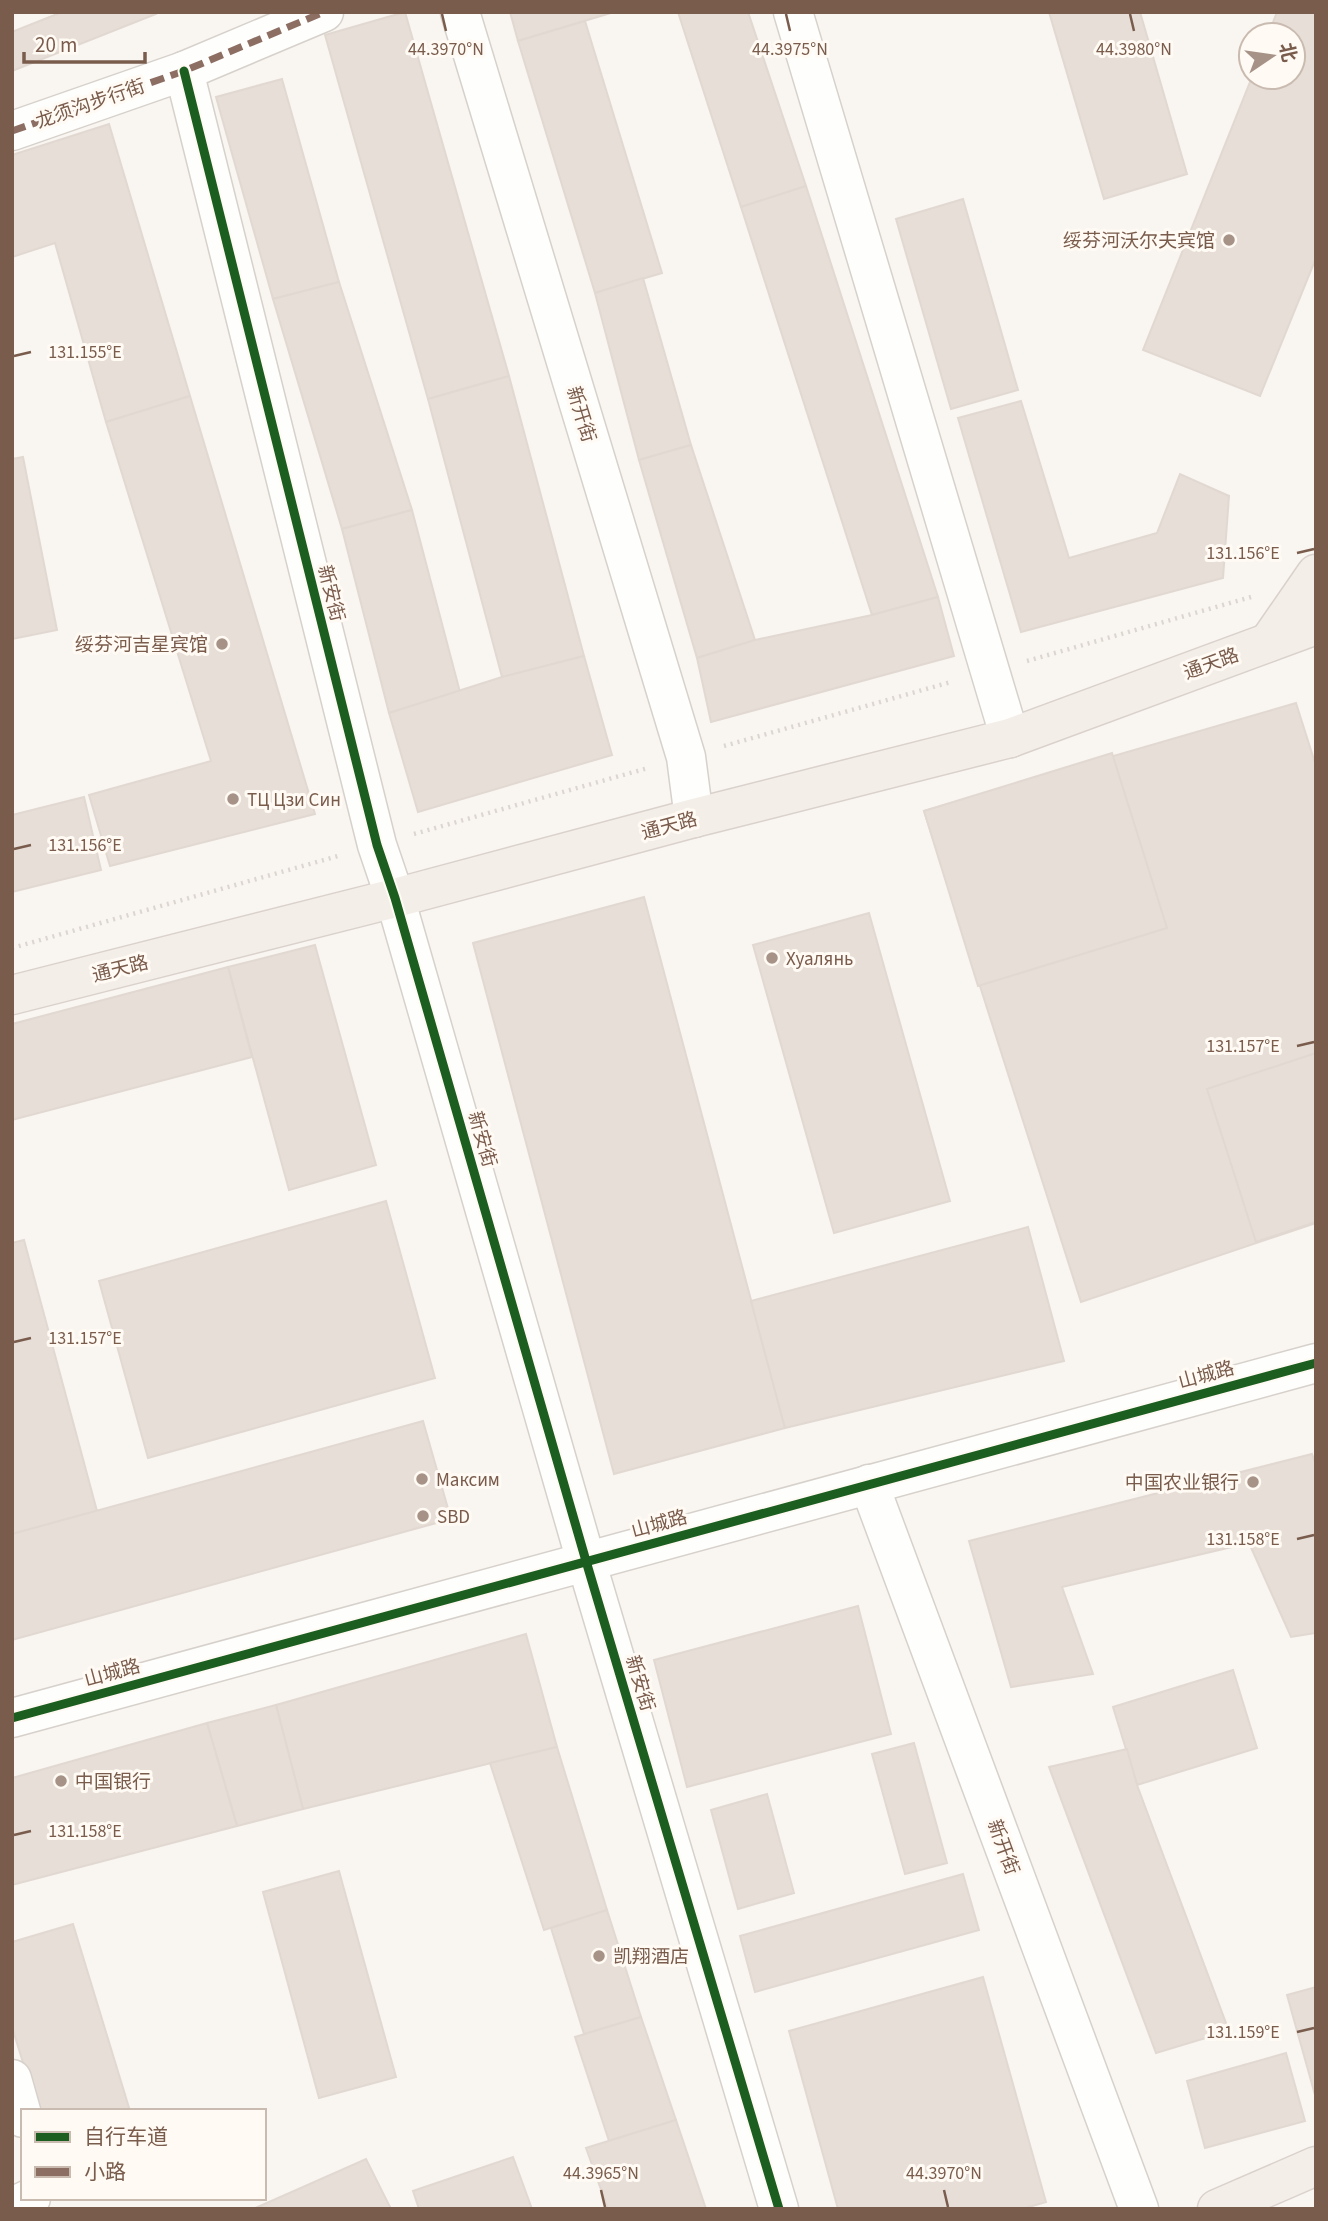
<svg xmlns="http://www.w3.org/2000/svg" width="1328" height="2221" viewBox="0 0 1328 2221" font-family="'Source Sans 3','Noto Sans SC',sans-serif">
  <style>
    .building { fill: #e6ded7; stroke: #e2d8d2; stroke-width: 2 }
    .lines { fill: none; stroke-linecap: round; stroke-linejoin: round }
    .minor-casing { stroke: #d7d1cb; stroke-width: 41 }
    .major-casing { stroke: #dad1cc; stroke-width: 41 }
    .path { stroke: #dcd5d0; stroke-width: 4.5; stroke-dasharray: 2 5; stroke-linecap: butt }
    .minor { stroke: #fefefd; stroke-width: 38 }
    .major { stroke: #f3eee8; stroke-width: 38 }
    .quiet { stroke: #8d6e63; stroke-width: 7; stroke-dasharray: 14 7; stroke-linecap: butt }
    .cycleway-casing { stroke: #fffaf3; stroke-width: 13 }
    .cycleway { stroke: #1b5e20; stroke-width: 9 }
    .ticks { fill: none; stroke: #7a5c4d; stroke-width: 2.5 }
    .poi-dot { fill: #a69286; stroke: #fffaf3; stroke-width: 2.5 }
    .labels { text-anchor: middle; stroke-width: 6; stroke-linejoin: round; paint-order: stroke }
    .street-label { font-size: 19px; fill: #7a5c4d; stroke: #fffaf3 }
    .poi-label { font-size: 19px; fill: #7a5c4d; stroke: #fffaf3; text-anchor: start }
    .ticks-label { font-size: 18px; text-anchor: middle; fill: #7a5c4d; stroke: #fffaf3; stroke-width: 6; stroke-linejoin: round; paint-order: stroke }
  </style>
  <rect width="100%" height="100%" fill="#f9f5f0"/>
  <g class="building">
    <path d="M62,12H155L156,14L12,71V32Z"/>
    <path d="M405,12L509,376L428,399L325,35Z"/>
    <path d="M510,12H614L518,41Z"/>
    <path d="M678,12H748L806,186L741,207Z"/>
    <path d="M1049,12H1140L1187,174L1104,199Z"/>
    <path d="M1277,12H1316V258L1260,396L1143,350L1252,77H1293V35H1268Z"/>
    <path d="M585,21L662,273L595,293L518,41Z"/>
    <path d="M282,79L339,282L273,299L216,97Z"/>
    <path d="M109,124L190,396L106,422L55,243L12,257V155Z"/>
    <path d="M806,186L938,597L872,615L741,207Z"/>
    <path d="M963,199L1018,390L951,409L896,219Z"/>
    <path d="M643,278L691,445L639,460L595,293Z"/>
    <path d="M339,282L412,510L342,529L273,299Z"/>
    <path d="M509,376L584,656L502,677L428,399Z"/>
    <path d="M190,396L315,814L110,866L89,795L211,761L106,422Z"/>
    <path d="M1021,401L1069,558L1157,533L1180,474L1229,496L1223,578L1021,632L958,418Z"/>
    <path d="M691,445L755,640L697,658L639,460Z"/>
    <path d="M23,457L57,630L12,639V459Z"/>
    <path d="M412,510L460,692L389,713L342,529Z"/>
    <path d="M938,597L954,656L711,722L697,658L755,640L872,615Z"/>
    <path d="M584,656L612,755L418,812L389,713L502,677Z"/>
    <path d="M1296,703L1316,766V1223L1081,1302L924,811Z"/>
    <path d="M1112,753L1167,928L978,986L924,811Z"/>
    <path d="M84,797L101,870L12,892V815Z"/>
    <path d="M644,897L785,1428L614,1474L473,943Z"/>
    <path d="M869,913L950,1201L834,1233L753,945Z"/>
    <path d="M315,945L376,1165L289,1190L228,967Z"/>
    <path d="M228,967L252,1057L12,1120V1024Z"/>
    <path d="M1316,1053V1222L1256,1242L1207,1089Z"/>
    <path d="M386,1201L435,1378L148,1458L99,1281Z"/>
    <path d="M1028,1227L1064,1361L785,1428L751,1301Z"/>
    <path d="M24,1240L97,1511L12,1534V1243Z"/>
    <path d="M423,1421L451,1519L12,1640V1534Z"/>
    <path d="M1312,1454L1316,1465V1633L1291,1637L1249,1543L1062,1587L1093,1674L1011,1687L969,1541Z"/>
    <path d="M858,1606L891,1734L687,1787L654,1660Z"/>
    <path d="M526,1634L557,1747L303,1809L276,1705Z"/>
    <path d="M1233,1670L1257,1748L1137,1785L1113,1707Z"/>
    <path d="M276,1705L303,1809L237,1826L207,1723Z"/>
    <path d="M207,1723L237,1826L12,1885V1778Z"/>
    <path d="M914,1743L947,1863L905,1874L872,1754Z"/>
    <path d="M557,1747L607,1910L544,1930L490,1763Z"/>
    <path d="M1127,1749L1137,1785L1229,2031L1156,2053L1049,1767Z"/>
    <path d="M767,1794L794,1893L738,1909L711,1810Z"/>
    <path d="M339,1871L396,2077L319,2098L263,1892Z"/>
    <path d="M963,1874L979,1930L755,1992L740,1936Z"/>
    <path d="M607,1910L641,2017L584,2034L551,1928Z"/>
    <path d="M73,1924L130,2111H38L12,2027V1942Z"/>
    <path d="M983,1977L1046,2202L1022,2209H838L789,2031Z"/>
    <path d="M1316,1987V2095H1315L1287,1995Z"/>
    <path d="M641,2017L676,2120L609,2141L575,2037Z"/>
    <path d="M1286,2053L1305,2121L1205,2148L1187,2081Z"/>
    <path d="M676,2120L706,2209H608L586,2148Z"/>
    <path d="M513,2157L532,2209H419L413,2191Z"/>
    <path d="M366,2159L391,2209H253Z"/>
  </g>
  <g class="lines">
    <g class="minor-casing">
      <g id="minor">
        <path d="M460,12L686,757L694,818"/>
        <path d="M793,12L1010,738"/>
        <path d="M184,71L377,845L395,898L586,1561L779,2209"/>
        <path d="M12,131L184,71L324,12"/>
        <path d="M869,1484L1139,2209"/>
        <path d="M12,1718L1316,1363"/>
        <path d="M12,2079L23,2118"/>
        <path d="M12,2207L31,2198"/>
      </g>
    </g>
    <g class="major-casing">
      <g id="major">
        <path d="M1269,642L1316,574"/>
        <path d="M12,995L395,898L694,818L1010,738L1316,625"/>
        <path d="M1217,2209L1316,2166"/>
      </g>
    </g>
    <g class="path">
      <path d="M1027,661L1251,597"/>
      <path d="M724,746L951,682"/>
      <path d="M414,834L648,768"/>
      <path d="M12,948L338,856"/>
    </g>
    <use href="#minor" class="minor"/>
    <use href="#major" class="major"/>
    <path class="quiet" d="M12,131L184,71L324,12"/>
    <g class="cycleway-casing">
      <g id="cycleway">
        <path d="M184,71L377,845L395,898L586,1561L779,2209"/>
        <path d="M12,1718L1316,1363"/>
      </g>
    </g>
    <use href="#cycleway" class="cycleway"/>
  </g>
  <path class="ticks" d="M442,14L446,31M786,14L790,31M1130,14L1134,31M14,356L31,352M1297,553L1314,549M14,849L31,845M1297,1046L1314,1042M14,1342L31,1338M1297,1539L1314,1535M14,1835L31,1831M1297,2032L1314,2028M601,2190L605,2207M944,2190L948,2207"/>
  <g class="poi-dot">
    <circle cx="1229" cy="240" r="7"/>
    <circle cx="222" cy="644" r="7"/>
    <circle cx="233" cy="799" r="7"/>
    <circle cx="772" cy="958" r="7"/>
    <circle cx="422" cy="1479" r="7"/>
    <circle cx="1253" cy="1482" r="7"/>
    <circle cx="423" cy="1516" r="7"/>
    <circle cx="61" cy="1781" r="7"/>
    <circle cx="599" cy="1956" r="7"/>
  </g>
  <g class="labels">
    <g class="street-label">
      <text transform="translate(90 103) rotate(-19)" y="7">龙须沟步行街</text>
      <text transform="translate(582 414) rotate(73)" y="7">新开街</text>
      <text transform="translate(332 593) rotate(76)" y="7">新安街</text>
      <text transform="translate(1211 663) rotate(-20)" y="7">通天路</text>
      <text transform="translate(669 825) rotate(-15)" y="7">通天路</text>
      <text transform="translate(120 968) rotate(-14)" y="7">通天路</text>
      <text transform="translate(483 1139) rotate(74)" y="7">新安街</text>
      <text transform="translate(1206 1374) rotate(-15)" y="7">山城路</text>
      <text transform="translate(659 1523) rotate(-15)" y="7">山城路</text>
      <text transform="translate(112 1672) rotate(-15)" y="7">山城路</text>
      <text transform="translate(641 1683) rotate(73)" y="7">新安街</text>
      <text transform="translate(1004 1847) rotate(70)" y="7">新开街</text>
    </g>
    <g class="poi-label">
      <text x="1215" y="247" text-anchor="end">绥芬河沃尔夫宾馆</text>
      <text x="208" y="651" text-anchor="end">绥芬河吉星宾馆</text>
      <text x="247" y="806">ТЦ Цзи Син</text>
      <text x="786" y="965">Хуалянь</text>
      <text x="436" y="1486">Максим</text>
      <text x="1239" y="1489" text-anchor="end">中国农业银行</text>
      <text x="437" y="1523">SBD</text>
      <text x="75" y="1788">中国银行</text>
      <text x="613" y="1963">凯翔酒店</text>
    </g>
  </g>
  <g class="ticks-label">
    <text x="446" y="55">44.3970°N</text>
    <text x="790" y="55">44.3975°N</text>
    <text x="1134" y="55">44.3980°N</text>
    <text x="85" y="358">131.155°E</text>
    <text x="1243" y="559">131.156°E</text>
    <text x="85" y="851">131.156°E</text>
    <text x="1243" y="1052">131.157°E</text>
    <text x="85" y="1344">131.157°E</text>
    <text x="1243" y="1545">131.158°E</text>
    <text x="85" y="1837">131.158°E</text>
    <text x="1243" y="2038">131.159°E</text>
    <text x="601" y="2179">44.3965°N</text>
    <text x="944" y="2179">44.3970°N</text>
  </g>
  <rect width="1328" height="2221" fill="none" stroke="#7a5c4d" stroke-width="28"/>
  <rect x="21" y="2109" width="245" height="91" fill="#fffaf3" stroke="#cabbb1" stroke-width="2"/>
  <rect x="35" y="2132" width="35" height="10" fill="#1b5e20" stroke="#cabbb1" stroke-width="2"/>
  <text x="84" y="2144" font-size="21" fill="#7a5c4d">自行车道</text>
  <rect x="35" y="2167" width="35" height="10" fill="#8d6e63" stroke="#cabbb1" stroke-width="2"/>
  <text x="84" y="2179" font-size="21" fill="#7a5c4d">小路</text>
  <g transform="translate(1272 56) rotate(77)"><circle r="33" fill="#fffaf3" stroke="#cabbb1" stroke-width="2"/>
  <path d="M0-5L12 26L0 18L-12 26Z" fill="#a69286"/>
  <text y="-10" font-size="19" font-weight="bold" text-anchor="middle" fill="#7a5c4d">北</text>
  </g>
  <path d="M24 52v10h121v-10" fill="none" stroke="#7a5c4d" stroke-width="3.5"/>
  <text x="35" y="52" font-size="21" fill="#7a5c4d" stroke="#fffaf3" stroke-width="5" paint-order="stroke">20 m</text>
</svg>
